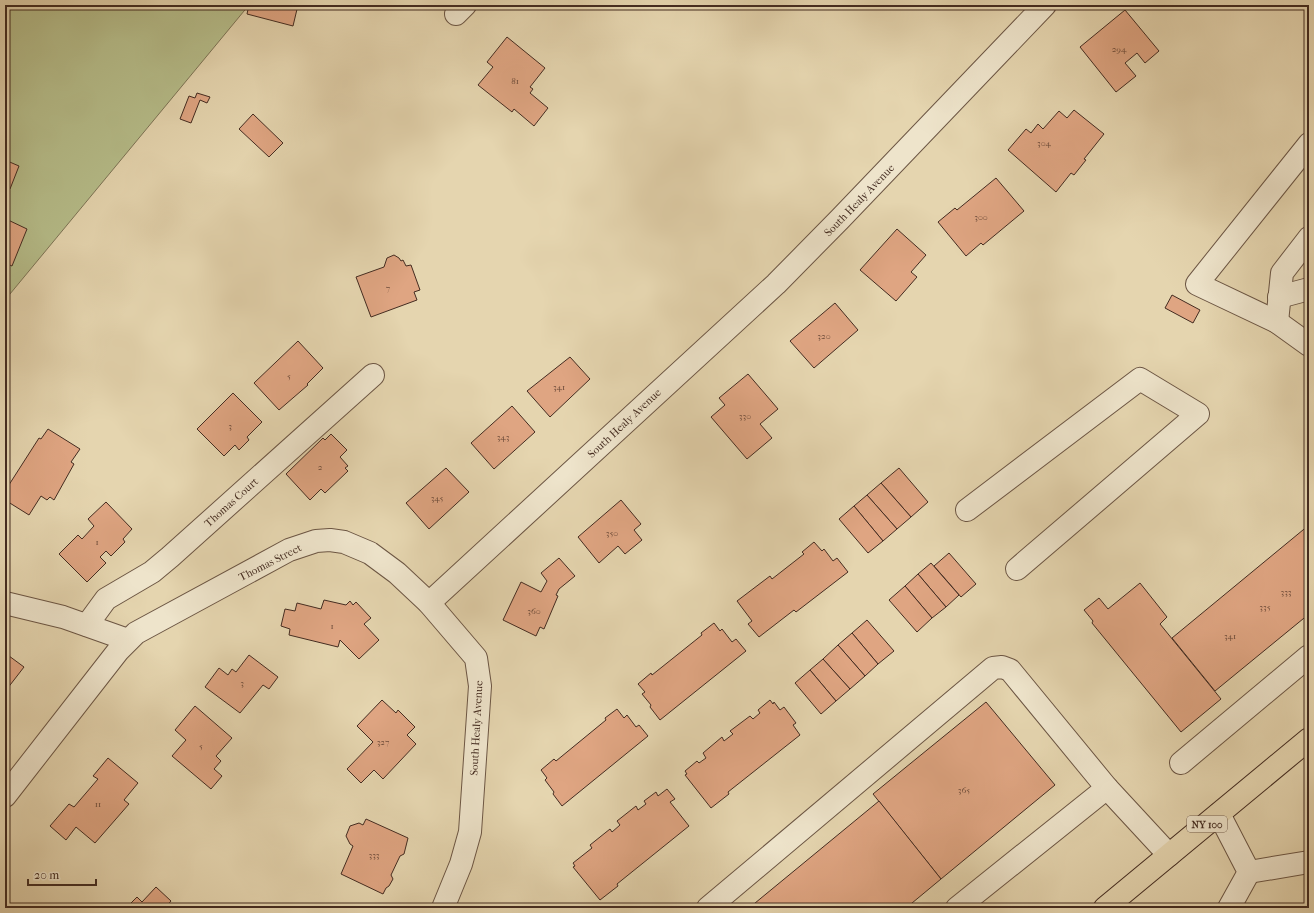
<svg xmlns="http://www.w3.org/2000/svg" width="1314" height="913" viewBox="0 0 1314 913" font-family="'IM FELL French Canon',serif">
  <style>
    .green { fill: #b6bd8a; stroke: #7d7456 }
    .building { fill: #dfa582; stroke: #442c21 }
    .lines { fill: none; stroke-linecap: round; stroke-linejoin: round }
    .minor-casing { stroke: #6c5644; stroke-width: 24 }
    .major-casing { stroke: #442c21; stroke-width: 24 }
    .minor { stroke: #eee4cb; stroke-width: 22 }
    .major { stroke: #e5d5af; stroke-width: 22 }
    .labels { text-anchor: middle; stroke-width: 3.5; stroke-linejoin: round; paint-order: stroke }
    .number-label { font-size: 9px; fill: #6b4a39 }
    .shield { fill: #eee4cb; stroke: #776354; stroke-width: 1 }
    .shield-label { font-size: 10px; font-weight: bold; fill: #442c21 }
    .street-label { font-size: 11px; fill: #442c21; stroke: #eee4cb }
  </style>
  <rect width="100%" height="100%" fill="#e5d5af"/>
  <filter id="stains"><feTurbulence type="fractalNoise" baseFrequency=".005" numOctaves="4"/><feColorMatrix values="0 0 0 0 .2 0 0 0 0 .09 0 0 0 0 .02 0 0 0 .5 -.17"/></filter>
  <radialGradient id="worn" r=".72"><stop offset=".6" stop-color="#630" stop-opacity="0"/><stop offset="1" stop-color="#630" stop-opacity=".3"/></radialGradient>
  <path class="green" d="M5,5H249L5,300Z"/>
  <g class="building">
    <path d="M249,5H298L293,26L247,14Z"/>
    <path d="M1125,10L1159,51L1145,63L1137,53L1125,63L1136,76L1116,92L1080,47Z"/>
    <path d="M507,37L545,68L530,87L533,89L530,93L548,108L534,126L514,109L512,112L478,85L493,67L487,62Z"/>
    <path d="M197,93L210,97L207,103L200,100L191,123L180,119L189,96L195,98Z"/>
    <path d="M1074,110L1104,134L1084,159L1086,160L1074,175L1071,173L1056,192L1008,150L1026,129L1031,133L1038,124L1043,129L1059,111L1067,118Z"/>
    <path d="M253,114L283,143L269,157L239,129Z"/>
    <path d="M5,160L19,166L10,189L5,188Z"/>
    <path d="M996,178L1024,211L983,245L981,243L966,256L938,222L955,208L957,210Z"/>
    <path d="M5,208L9,210L6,219L27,229L12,266L5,263Z"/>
    <path d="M897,229L926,255L911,272L917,277L896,301L860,270Z"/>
    <path d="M394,255L399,258L401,261L403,260L406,266L411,265L420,290L414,292L417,300L371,317L356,277L384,267L387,258Z"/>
    <path d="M1172,295L1200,310L1193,323L1165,308Z"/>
    <path d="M835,303L858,330L814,368L790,341Z"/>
    <path d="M298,341L323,368L307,384L308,385L279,410L254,383Z"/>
    <path d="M570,357L590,379L550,417L527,391Z"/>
    <path d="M748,374L778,409L760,424L772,438L747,459L711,417L725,405L719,398Z"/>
    <path d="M233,393L262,422L247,437L249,440L239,450L235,445L224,456L197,429Z"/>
    <path d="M512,406L535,432L494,469L471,443Z"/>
    <path d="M48,429L80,449L71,462L74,464L54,500L50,497L47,500L41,496L29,515L5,500V491L39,438L41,439Z"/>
    <path d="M331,434L347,450L340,457L348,466L345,468L348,471L325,493L321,489L310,500L286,474L323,438L325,440Z"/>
    <path d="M446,468L469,492L429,529L406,503Z"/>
    <path d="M899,468L928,502L911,517L881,483Z"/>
    <path d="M881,483L911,517L897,529L867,495Z"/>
    <path d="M867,495L897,529L883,541L854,506Z"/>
    <path d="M621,500L641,524L634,530L642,540L625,554L618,546L599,563L578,537Z"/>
    <path d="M106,502L132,529L123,539L125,542L111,556L106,551L100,557L106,563L87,582L59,554L78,535L82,539L94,526L88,519Z"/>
    <path d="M854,506L883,541L868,553L839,519Z"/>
    <path d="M1309,525V614L1215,691L1172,638Z"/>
    <path d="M814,542L822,551L824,549L833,561L837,558L848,572L796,612L794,610L759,637L748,624L752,621L737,601L770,576L772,579L804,554L802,552Z"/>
    <path d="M949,553L976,584L961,597L934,566Z"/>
    <path d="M559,558L575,576L559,589L556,595L558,596L544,629L540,627L536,636L503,620L521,582L541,592L547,581L541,573Z"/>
    <path d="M931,563L959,595L946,607L918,574Z"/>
    <path d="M918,574L946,607L932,618L905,586Z"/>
    <path d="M1140,583L1167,617L1160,624L1221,699L1181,732L1092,623L1093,621L1084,610L1099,598L1108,609Z"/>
    <path d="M905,586L932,618L917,632L889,600Z"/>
    <path d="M324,600L346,605L350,601L353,605L356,602L371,618L364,624L379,640L359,659L340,640L338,647L289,635L290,629L281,626L285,609L295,611L297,603L321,609Z"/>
    <path d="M867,620L894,651L878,664L852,633Z"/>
    <path d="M714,623L720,631L722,629L732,642L736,639L746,651L660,720L650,707L651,705L642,694L645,692L638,684L651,673L652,675L702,635L701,633Z"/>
    <path d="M852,633L878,664L865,676L838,645Z"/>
    <path d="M838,645L865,676L850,689L823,659Z"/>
    <path d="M5,653L24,667L7,689L5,688Z"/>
    <path d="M249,655L278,677L269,689L263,685L240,713L205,687L219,668L228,675L232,669L236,672Z"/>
    <path d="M823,659L850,689L836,701L810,670Z"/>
    <path d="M810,670L836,701L821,714L795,683Z"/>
    <path d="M382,700L396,713L398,710L415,727L407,735L416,744L383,779L374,770L361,783L347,769L373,742L357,726Z"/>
    <path d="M770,700L773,704L774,702L780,710L784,707L796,723L793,725L800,735L728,792L729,794L711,808L685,775L687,774L685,771L697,761L699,763L706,758L703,753L722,737L724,741L733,734L730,731L750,716L753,719L760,713L758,710Z"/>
    <path d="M986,702L1055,785L941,879L873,794Z"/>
    <path d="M195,706L232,738L216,756L221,761L214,769L222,776L211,789L172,756L186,740L175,730Z"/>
    <path d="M617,709L624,718L627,715L636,727L639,725L648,736L562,806L553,794L554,792L545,780L547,778L541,770L554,759L556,761L606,720L605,718Z"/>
    <path d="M108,758L138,783L124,800L129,804L95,843L76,827L66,840L50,826L69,804L74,807L98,779L93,776Z"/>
    <path d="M667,789L675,799L670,802L689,826L617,884L618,886L600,900L573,867L575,866L573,863L592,848L590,845L610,829L612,832L620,825L617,821L636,806L638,810L646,804L644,801L656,792L658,796Z"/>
    <path d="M879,801L941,879L906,908H749Z"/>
    <path d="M366,819L408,838L404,854L400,856L391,875L393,879L389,886L386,888L383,894L341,874L353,846L350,844L346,836L350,826L359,823L363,825Z"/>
    <path d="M156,887L171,901L165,908H126L137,897L142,902Z"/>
  </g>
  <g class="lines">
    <g class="minor-casing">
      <g id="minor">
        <path d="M456,14L465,5"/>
        <path d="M1309,144L1197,284L1277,322L1309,345"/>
        <path d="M1279,297L1309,289"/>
        <path d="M1277,322L1282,273L1309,238"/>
        <path d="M967,510L1140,379L1198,414L1017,569"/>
        <path d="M5,603L63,617L128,640"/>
        <path d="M429,603L776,284L840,219L1045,5"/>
        <path d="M87,625L106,599L152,572L170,557L373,375"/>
        <path d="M1181,763L1309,656"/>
        <path d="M5,796L118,651L136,633L289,550L316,541L330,540L344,542L370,553L397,573L429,603L476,658L480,686L470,832L461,864L443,908"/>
        <path d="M1219,814L1249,872L1229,908"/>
        <path d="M1249,872L1309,862"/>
        <path d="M708,908L993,668L1002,667L1010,670L1107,788L1169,855"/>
        <path d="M957,908L1107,788"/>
      </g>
    </g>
    <g class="major-casing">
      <path id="major" d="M1105,908L1309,739"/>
    </g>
    <use href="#minor" class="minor"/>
    <use href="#major" class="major"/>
  </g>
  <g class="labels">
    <g class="number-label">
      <text x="1119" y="52">294</text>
      <text x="515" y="84">81</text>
      <text x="1044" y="146">304</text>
      <text x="981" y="220">300</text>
      <text x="388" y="291">7</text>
      <text x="824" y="339">320</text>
      <text x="289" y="379">5</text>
      <text x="559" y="390">341</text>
      <text x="745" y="419">330</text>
      <text x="230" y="429">3</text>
      <text x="503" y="440">343</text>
      <text x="320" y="470">2</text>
      <text x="437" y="501">345</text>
      <text x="612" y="536">350</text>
      <text x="97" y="545">1</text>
      <text x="1286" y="595">333</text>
      <text x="1265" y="610">335</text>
      <text x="534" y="614">360</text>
      <text x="332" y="629">1</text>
      <text x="1230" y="639">341</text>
      <text x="242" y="686">3</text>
      <text x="383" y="745">327</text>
      <text x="201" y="749">5</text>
      <text x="964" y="793">365</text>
      <text x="98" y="807">11</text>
      <text x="374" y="858">333</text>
    </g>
    <rect class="shield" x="1187" y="816" width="40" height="16" rx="3"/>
    <g class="shield-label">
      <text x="1207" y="828">NY 100</text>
    </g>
    <g class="street-label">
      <text transform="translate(859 200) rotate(-46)" y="4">South Healy Avenue</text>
      <text transform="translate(624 423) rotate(-43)" y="4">South Healy Avenue</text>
      <text transform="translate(231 502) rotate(-42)" y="4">Thomas Court</text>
      <text transform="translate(270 562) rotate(-27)" y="4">Thomas Street</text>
      <text transform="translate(476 728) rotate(-87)" y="4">South Healy Avenue</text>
    </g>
  </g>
  <rect width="1314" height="913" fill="none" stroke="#e5d5af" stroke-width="20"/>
  <rect x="6" y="6" width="1302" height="901" fill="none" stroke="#442c21" stroke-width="2"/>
  <rect x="10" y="10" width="1294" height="893" fill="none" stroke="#442c21"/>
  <path d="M28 879v6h68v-6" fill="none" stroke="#442c21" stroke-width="2"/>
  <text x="34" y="879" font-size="12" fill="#442c21" stroke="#eee4cb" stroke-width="3" paint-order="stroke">20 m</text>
  <rect width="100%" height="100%" filter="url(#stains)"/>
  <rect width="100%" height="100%" fill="url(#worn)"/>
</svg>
